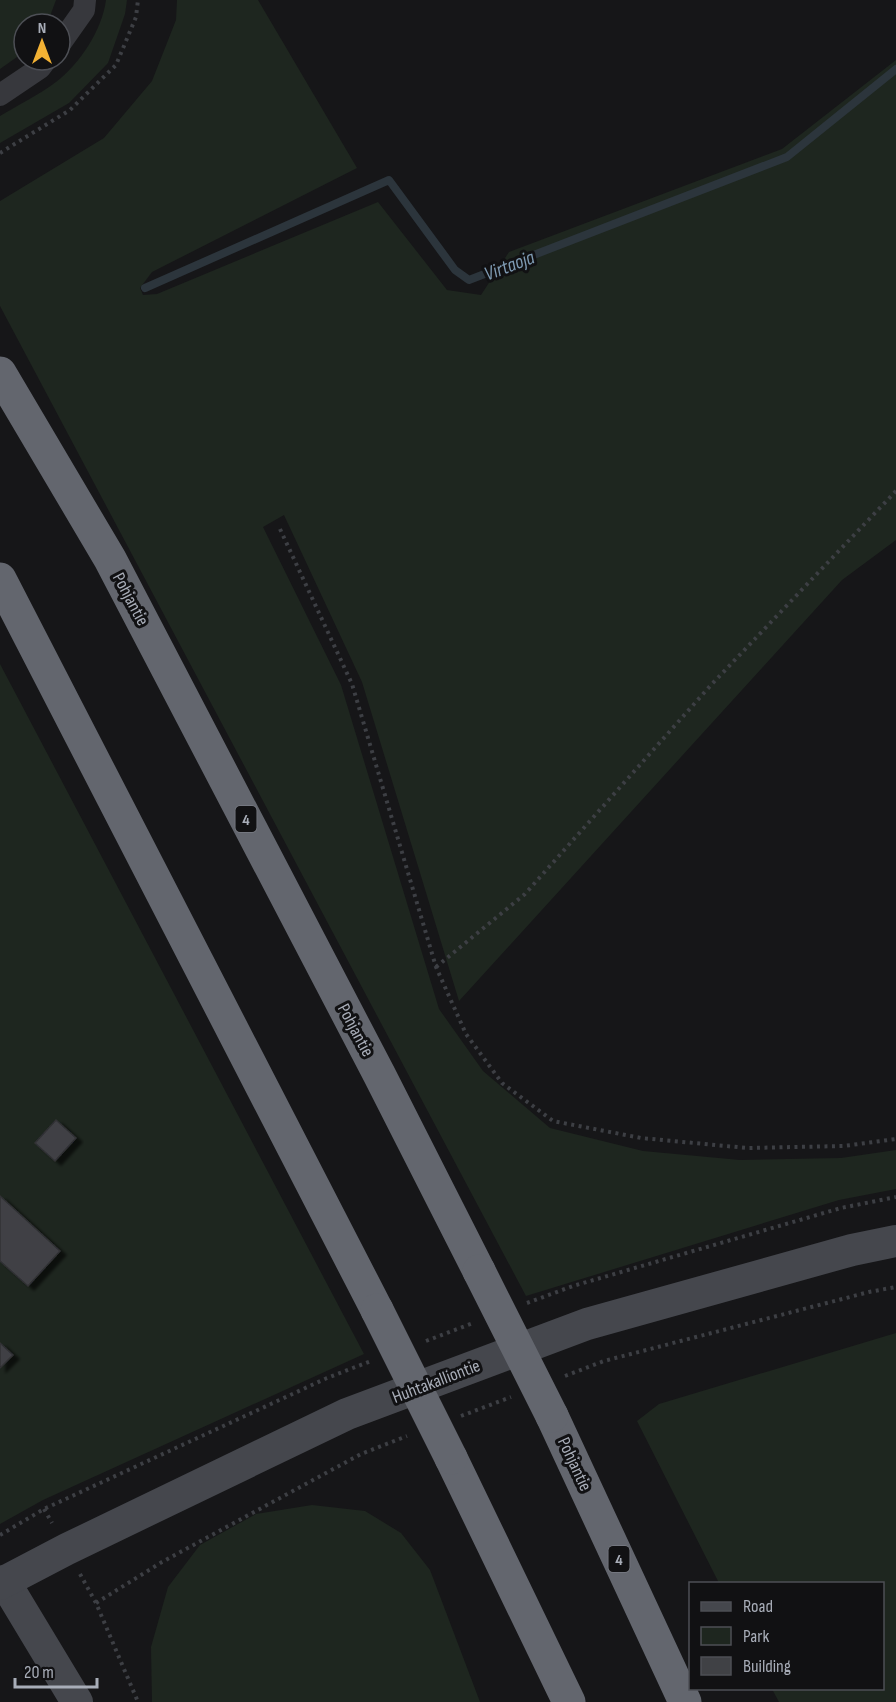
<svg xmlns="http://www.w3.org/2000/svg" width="896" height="1702" viewBox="0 0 896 1702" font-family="'Sofia Sans Condensed',sans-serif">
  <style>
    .green { fill: #1e261f }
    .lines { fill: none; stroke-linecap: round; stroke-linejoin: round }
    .stream { stroke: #2c353c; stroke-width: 8 }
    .building { fill: #404145; stroke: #303034; stroke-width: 1.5; filter: url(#shadow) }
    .path { stroke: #3d3f44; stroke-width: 4; stroke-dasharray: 3 4.5; stroke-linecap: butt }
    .street { stroke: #37383d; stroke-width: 22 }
    .secondary { stroke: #45474d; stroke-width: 32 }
    .highway { stroke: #63666e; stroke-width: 33 }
    .highway-bridge { stroke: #63666e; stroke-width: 33 }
    .labels { text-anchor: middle; stroke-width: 6; stroke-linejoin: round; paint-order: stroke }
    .shield { fill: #111113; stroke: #7b7e86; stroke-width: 1.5 }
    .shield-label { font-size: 16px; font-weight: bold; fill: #a8adb8 }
    .street-label { font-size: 18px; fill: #a8adb8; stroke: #111113 }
    .water-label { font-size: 20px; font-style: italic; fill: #7f9bb3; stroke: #111113 }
  </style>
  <defs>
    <filter id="shadow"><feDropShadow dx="6" dy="4" stdDeviation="1.5" flood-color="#0009"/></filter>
  </defs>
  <rect width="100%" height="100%" fill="#161618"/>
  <g class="green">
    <path d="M0,0H56L47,24H24V52L0,69Z"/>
    <path d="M106,0H127L125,14L108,63L69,103L0,143V116C18,105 39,95 56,82C80,64 102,30 106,0Z"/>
    <path d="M177,0H258L357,168L152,272L140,288L143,295L157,294L378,202L447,290L481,295L509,252L782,149L896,60V540L842,580L459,1001L362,682L284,515L263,527L341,685L439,1009L483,1071L550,1128L643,1151L740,1160L841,1158L896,1150V1189L839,1200L526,1296L0,306V201L104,138L152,81L176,20Z"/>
    <path d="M0,664L364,1354L43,1500L0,1524Z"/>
    <path d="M896,1333V1702H779L772,1689L882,1688V1584L719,1583L637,1421L659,1404Z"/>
    <path d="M312,1505L365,1511L401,1533L430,1570L480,1702H152L151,1647L168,1587L200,1545L256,1514Z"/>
  </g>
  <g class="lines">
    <path class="stream" d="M145,288L389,180L455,270L469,280L787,157L896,69"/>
  </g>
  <g class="building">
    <path d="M56,1120L76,1138L55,1161L35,1143Z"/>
    <path d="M0,1196L60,1251L28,1286L0,1261Z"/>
    <path d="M0,1343L13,1355L0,1368Z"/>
  </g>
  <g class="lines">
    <g class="path">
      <path d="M0,153L70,110L116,65L136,17L138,0"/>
      <path d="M280,529L352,684L436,967L466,1034L502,1083L553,1121L641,1138L747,1148L844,1146L896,1139"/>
      <path d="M436,967L525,894L711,685L896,491"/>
      <path d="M527,1303L573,1286L841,1208L896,1197"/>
      <path d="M426,1341L473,1323"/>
      <path d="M565,1376L604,1361L869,1292L896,1287"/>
      <path d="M461,1416L511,1397"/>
      <path d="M44,1509L52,1523"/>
      <path d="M0,1535L44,1509L327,1378L371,1361"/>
      <path d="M80,1574L96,1603L138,1702"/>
      <path d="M96,1603L162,1562L361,1454L407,1436"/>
    </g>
    <g class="street">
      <path d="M60,44L84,10L85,0"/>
      <path d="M0,95L40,68L46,60"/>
    </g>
    <g class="secondary">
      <path d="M4,1581L77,1702"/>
      <path d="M0,1584L67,1549L347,1414L587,1324L852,1250L896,1241"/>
    </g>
    <g class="highway">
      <path d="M0,373L110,559L379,1074L479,1271"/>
      <path d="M0,579L377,1310"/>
      <path d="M552,1416L685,1702"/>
      <path d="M451,1458L569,1702"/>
    </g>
    <g class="highway-bridge">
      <path d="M479,1271L552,1416"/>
      <path d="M377,1310L451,1458"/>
    </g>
  </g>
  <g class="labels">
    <g class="shield">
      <rect x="235.5" y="806" width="21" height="26" rx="4.5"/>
      <rect x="608.5" y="1546" width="21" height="26" rx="4.5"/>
    </g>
    <g class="shield-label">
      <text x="246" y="825">4</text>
      <text x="619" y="1565">4</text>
    </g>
    <g class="street-label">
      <text transform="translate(131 599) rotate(62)" y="6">Pohjantie</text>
      <text transform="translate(356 1030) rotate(62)" y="6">Pohjantie</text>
      <text transform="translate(436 1381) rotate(-21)" y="6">Huhtakalliontie</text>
      <text transform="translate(575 1464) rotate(65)" y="6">Pohjantie</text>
    </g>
    <g class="water-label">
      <text transform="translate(509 265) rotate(-21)" y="7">Virtaoja</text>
    </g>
  </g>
  <rect x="689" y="1582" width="195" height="108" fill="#111113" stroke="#4d4f55" stroke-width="1.5"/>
  <rect x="701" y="1602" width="30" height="9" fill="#45474d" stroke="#4d4f55" stroke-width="1.5"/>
  <text x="743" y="1612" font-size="18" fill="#a8adb8">Road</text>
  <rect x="701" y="1627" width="30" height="18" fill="#1e261f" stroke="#4d4f55" stroke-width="1.5"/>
  <text x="743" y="1642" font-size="18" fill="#a8adb8">Park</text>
  <rect x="701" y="1657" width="30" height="18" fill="#404145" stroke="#4d4f55" stroke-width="1.5"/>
  <text x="743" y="1672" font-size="18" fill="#a8adb8">Building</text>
  <g transform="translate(42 42)"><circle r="28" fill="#111113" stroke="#4d4f55" stroke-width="1.5"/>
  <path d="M0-4.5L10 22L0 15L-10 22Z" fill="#f2b134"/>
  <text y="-9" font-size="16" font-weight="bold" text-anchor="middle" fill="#a8adb8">N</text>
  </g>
  <path d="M15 1678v9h82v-9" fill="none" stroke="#a8adb8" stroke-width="3"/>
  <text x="24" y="1678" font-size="18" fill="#a8adb8" stroke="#111113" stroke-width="4.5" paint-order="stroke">20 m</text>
</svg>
